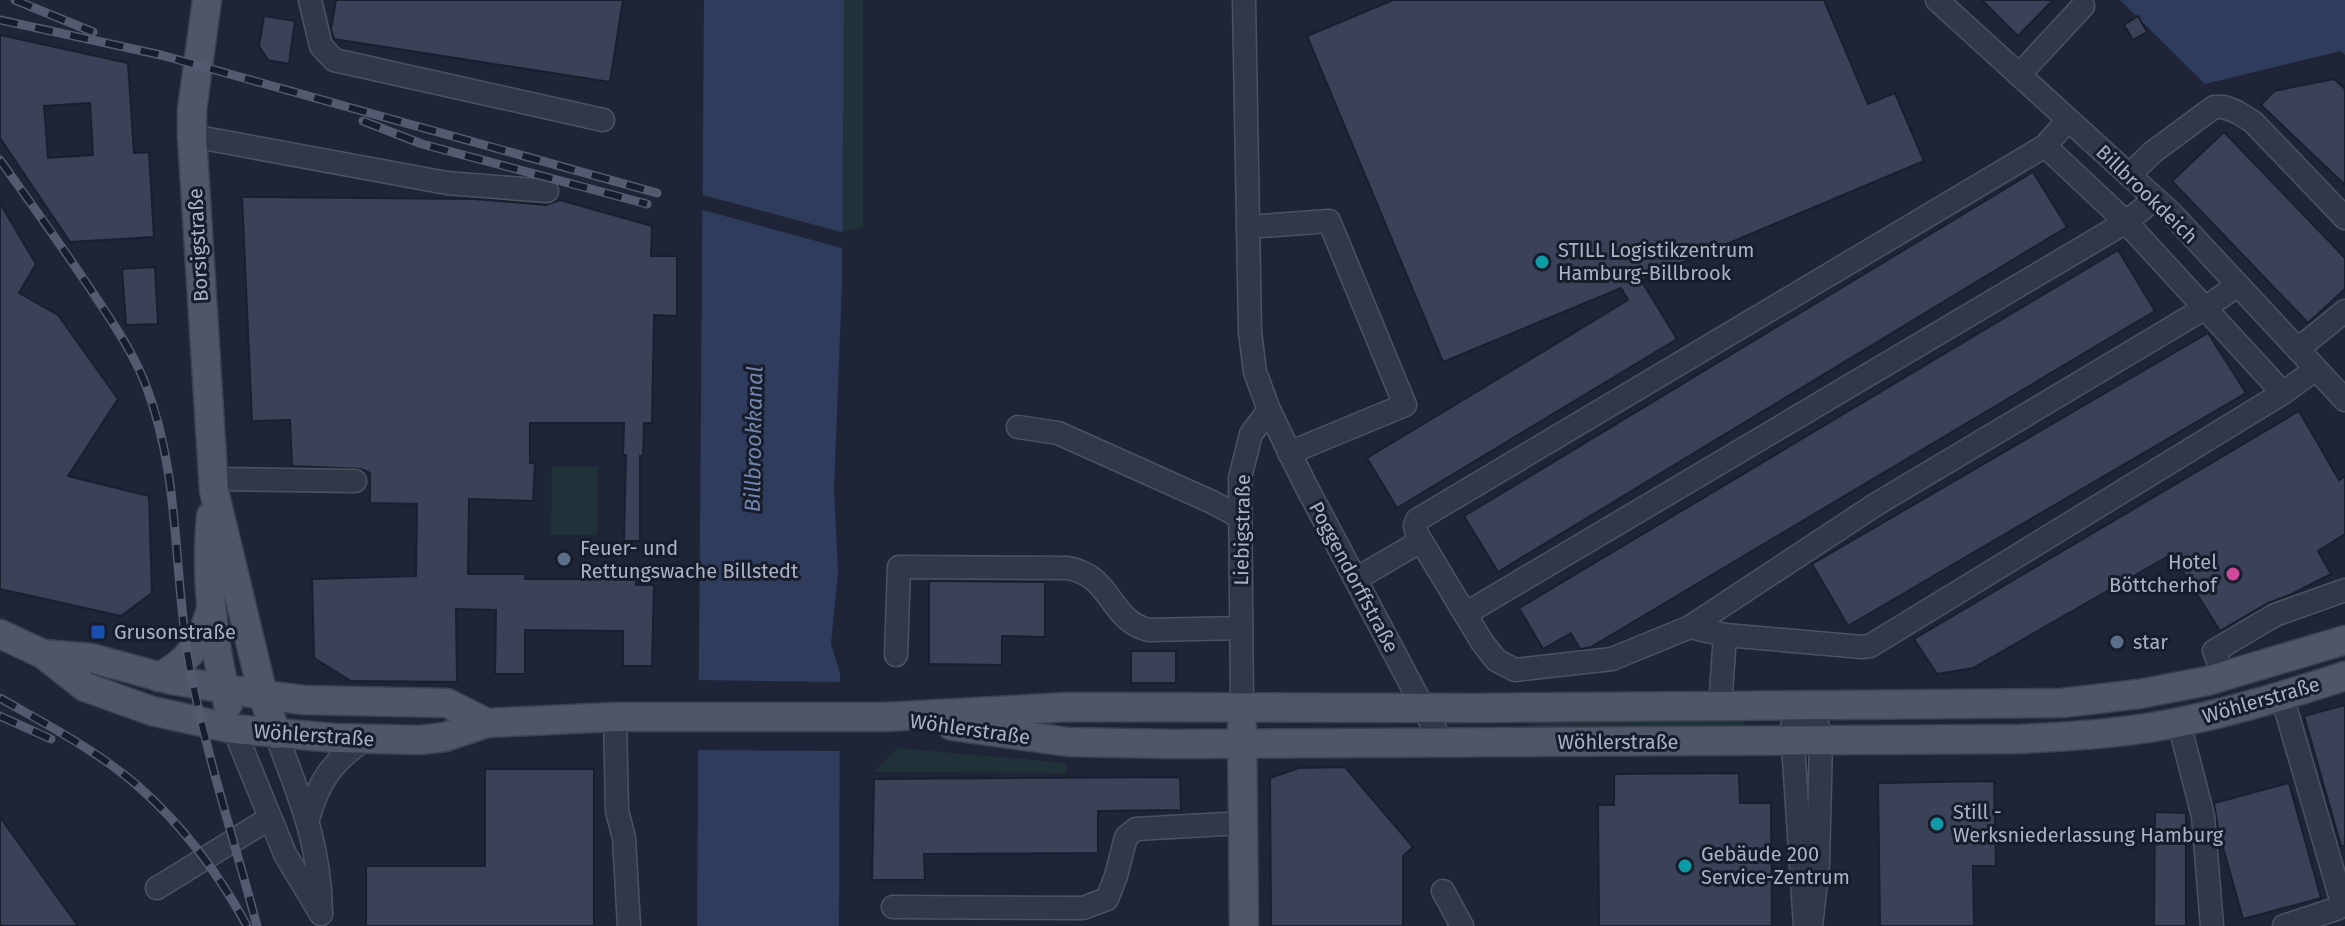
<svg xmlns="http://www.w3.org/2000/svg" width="2345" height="926" viewBox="0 0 2345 926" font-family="'Fira Sans',sans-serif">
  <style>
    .green { fill: #213138 }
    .water { fill: #303c5d }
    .pier { fill: #1f2537 }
    .building { fill: #3b4257; stroke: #1a1f2d; stroke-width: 2; fill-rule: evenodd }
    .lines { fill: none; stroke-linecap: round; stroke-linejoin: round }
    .minor-casing { stroke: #4d5262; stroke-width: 25 }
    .major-casing { stroke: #3c4151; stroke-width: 31 }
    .minor { stroke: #323847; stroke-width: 22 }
    .major { stroke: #505667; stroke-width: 28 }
    .rail-casing { stroke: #545b6e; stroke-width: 9 }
    .rail { stroke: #181d2b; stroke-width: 6; stroke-dasharray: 18; stroke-linecap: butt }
    .culture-dot { fill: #0f9aa8; stroke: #181d2b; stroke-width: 3 }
    .service-dot { fill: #5c6f8a; stroke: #181d2b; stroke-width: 3 }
    .hotel-dot { fill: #d1479c; stroke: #181d2b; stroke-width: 3 }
    .transit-dot { fill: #1a4fb4; stroke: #181d2b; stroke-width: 3 }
    .labels { text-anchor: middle; stroke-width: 6; stroke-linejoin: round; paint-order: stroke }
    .street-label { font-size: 20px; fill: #acb2c4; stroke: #181d2b }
    .poi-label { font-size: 20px; fill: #acb2c4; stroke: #181d2b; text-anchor: start }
    .water-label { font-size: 22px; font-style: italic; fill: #7384ae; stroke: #181d2b }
  </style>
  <rect width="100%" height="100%" fill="#1f2537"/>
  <g class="green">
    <path d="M844,0H863V227L841,232Z"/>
    <path d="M552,466L598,467L597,535H551Z"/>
    <path d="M1743,716V729L1531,732L1527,719Z"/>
    <path d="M897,748L1066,763L1067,773L874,772Z"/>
  </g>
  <g class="water">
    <path d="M704,0H844L842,282L834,489L838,573L831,644L840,673L839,926H697Z"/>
    <path d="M2120,0H2345V55L2341,51L2205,84Z"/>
  </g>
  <g class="pier">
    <path d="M699,194L845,233V249L699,209Z"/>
    <path d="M695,680L844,682V751L694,750Z"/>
  </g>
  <g class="building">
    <path d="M336,0H623L610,82L334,39L331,29Z"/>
    <path d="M1393,0H1824L1868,104L1895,93L1924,161L1641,280L1677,339L1397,508L1367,458L1628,300L1621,288L1443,362L1307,36Z"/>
    <path d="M1982,0H2053L2018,36Z"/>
    <path d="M264,16L295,21L289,64L268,60L259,46Z"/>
    <path d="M2138,16L2147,32L2133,40L2124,25Z"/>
    <path d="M0,35L128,63L134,153L149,152L154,237L70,242L0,138ZM90,103L93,155L48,158L44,106Z"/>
    <path d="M2334,79L2345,89V185L2261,105L2274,91Z"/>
    <path d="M2224,132L2345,258V289L2308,323L2172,181Z"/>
    <path d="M2033,172L2067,227L1498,572L1464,516Z"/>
    <path d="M242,197L474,199L546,205L560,200L652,226L651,256H677V316L654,315L652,423H644L643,456H640V541H624L626,455H623L624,423H530V463H535L533,501L469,499L468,574H525V579H636V585H654L652,666H623V631L525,630V674H495L496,610L456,609L457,682L351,681L314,658L312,579L416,576L417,504L370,503V473L361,469L292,466L290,420L252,421Z"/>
    <path d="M0,203L36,264L19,293L58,315L118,399L68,476L149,496L152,593L121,616L0,589Z"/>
    <path d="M2118,250L2155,311L1591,647L1580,649L1571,633L1543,649L1519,608Z"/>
    <path d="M155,267L158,324L126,325L122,269Z"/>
    <path d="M2208,333L2246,393L1848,626L1812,564Z"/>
    <path d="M2299,411L2339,480L2345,476V534L2318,551L2331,574L2292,594L2268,603L2220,631L2172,554L1973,668L1937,674L1914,639Z"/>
    <path d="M929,581L1045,582V637L1002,636V665L929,664Z"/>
    <rect x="1131" y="651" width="45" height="32"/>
    <path d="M2345,705V846H2341L2304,716Z"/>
    <path d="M1345,767L1413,847L1403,856V926H1271L1270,778L1299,768Z"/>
    <path d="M485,769H594V926H366V866H485Z"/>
    <path d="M1739,773L1740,803H1771L1772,926H1599L1598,805H1614V774Z"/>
    <path d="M1180,777L1181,810L1098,811V853L924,854L925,880H872L874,779Z"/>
    <path d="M1994,781L1996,866H1973L1974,926H1880L1878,783Z"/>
    <path d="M2289,783L2321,898L2243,919L2218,829L2214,803Z"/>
    <path d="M2155,812L2186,813V926H2154Z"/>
    <path d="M0,817L78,926H0Z"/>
  </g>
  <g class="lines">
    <g class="minor-casing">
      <g id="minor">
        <path d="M310,0L321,46L334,60L603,120"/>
        <path d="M1244,0L1250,332L1255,372L1269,410L1305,484L1442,743"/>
        <path d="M1937,0L2172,214L2345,400"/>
        <path d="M2019,75L2083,6"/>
        <path d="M2068,120L2045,146L1417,520L1415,526L1417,534L1482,642L1496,660L1515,670L1612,659L1690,627L1725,635L1862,647L1870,646L2283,393L2316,369"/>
        <path d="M192,136L447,183L547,191"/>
        <path d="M2045,146L2126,222L2283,393"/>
        <path d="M2129,175L2153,152L2214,107H2224L2237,112L2253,122L2345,218"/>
        <path d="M1248,227L1329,221L1405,405L1289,453"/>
        <path d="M2298,349L2345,311"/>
        <path d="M1018,427L1058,433L1212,502L1240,517"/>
        <path d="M213,479L355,481"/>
        <path d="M1356,579L1421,541"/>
        <path d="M1465,614L2126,222L2155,199"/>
        <path d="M1690,627L1875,505L2205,308L2238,285"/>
        <path d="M896,655L899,567L1068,568C1113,576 1109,621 1149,630L1241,628"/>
        <path d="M2225,677L2214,651L2275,615L2345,590"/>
        <path d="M2282,696L2341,899L2340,907L2336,909L2284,926"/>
        <path d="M1720,707L1725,635"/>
        <path d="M1242,708L1240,478L1251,434L1269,410"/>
        <path d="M615,717L617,811L624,838L629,926"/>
        <path d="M2179,723L2203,816L2212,926"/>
        <path d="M234,729L285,854L321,914"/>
        <path d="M276,734C300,799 320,842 321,913"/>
        <path d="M308,819C318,782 333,760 366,739"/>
        <path d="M157,888C195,865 232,841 270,818"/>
        <path d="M1443,891L1462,926"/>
        <path d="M893,907L1083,908L1107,899L1116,876L1126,837L1136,829L1243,823"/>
        <path d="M1805,926L1792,729L1793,722L1805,706L1818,726L1821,741L1818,864L1811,926"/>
      </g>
    </g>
    <g class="major-casing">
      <g id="major">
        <path d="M207,0L192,110V136L214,491L263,695L276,734"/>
        <path d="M211,516C205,577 213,645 228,704"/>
        <path d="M0,634L43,654L85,687L152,711L234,729L334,738L420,740L445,737L487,723L615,717H884L1069,707L1479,708L2062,703L2139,694L2207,681L2345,640"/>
        <path d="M43,654L91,658L172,680L263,695L304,700L447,703L487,723"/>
        <path d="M158,677C187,664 202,642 210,612"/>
        <path d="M952,726L1068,742L1172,744L2020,739C2075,736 2131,733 2185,721C2239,710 2292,693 2345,676"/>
        <path d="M1242,727L1244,926"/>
      </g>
    </g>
    <use href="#minor" class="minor"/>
    <use href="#major" class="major"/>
    <g class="rail-casing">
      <g id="rail">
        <path d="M15,0L93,32"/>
        <path d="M0,20L161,55L657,193"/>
        <path d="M363,121L422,144L647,204"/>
        <path d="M0,160C33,206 66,252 97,299C115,326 133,353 145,383C180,473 173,563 188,657C203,745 234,839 257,926"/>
        <path d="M0,698C47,725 98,751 139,787C183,826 219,874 247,926"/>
        <path d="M0,716L51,739"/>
      </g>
    </g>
    <use href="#rail" class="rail"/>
  </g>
  <g class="culture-dot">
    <circle cx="1542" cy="262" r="8"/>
    <circle cx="1937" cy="824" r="8"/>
    <circle cx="1685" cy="866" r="8"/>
  </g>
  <g class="service-dot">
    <circle cx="564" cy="559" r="8"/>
    <circle cx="2117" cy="642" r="8"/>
  </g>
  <circle class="hotel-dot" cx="2233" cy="574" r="8"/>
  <rect class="transit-dot" x="90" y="624" width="16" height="16" rx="4"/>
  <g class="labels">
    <g class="street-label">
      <text transform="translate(2147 194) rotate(44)" y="7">Billbrookdeich</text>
      <text transform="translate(198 245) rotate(-93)" y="7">Borsigstraße</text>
      <text transform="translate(1242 530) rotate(-89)" y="7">Liebigstraße</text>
      <text transform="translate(1354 577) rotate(62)" y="7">Poggendorffstraße</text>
      <text transform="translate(2261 700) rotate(-16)" y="7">Wöhlerstraße</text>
      <text transform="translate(970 729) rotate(8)" y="7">Wöhlerstraße</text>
      <text transform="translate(314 735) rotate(4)" y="7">Wöhlerstraße</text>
      <text x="1618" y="749">Wöhlerstraße</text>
    </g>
    <g class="poi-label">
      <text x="1558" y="257">STILL Logistikzentrum<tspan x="1558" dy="23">Hamburg-Billbrook</tspan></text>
      <text x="580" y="555">Feuer- und<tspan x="580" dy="23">Rettungswache Billstedt</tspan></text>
      <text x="2217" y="569" text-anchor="end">Hotel<tspan x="2217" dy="23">Böttcherhof</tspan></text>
      <text x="114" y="639">Grusonstraße</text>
      <text x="2133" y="649">star</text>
      <text x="1953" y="819">Still -<tspan x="1953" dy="23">Werksniederlassung Hamburg</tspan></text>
      <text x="1701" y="861">Gebäude 200<tspan x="1701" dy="23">Service-Zentrum</tspan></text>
    </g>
    <g class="water-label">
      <text transform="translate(753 439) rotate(-89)" y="8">Billbrookkanal</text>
    </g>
  </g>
</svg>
